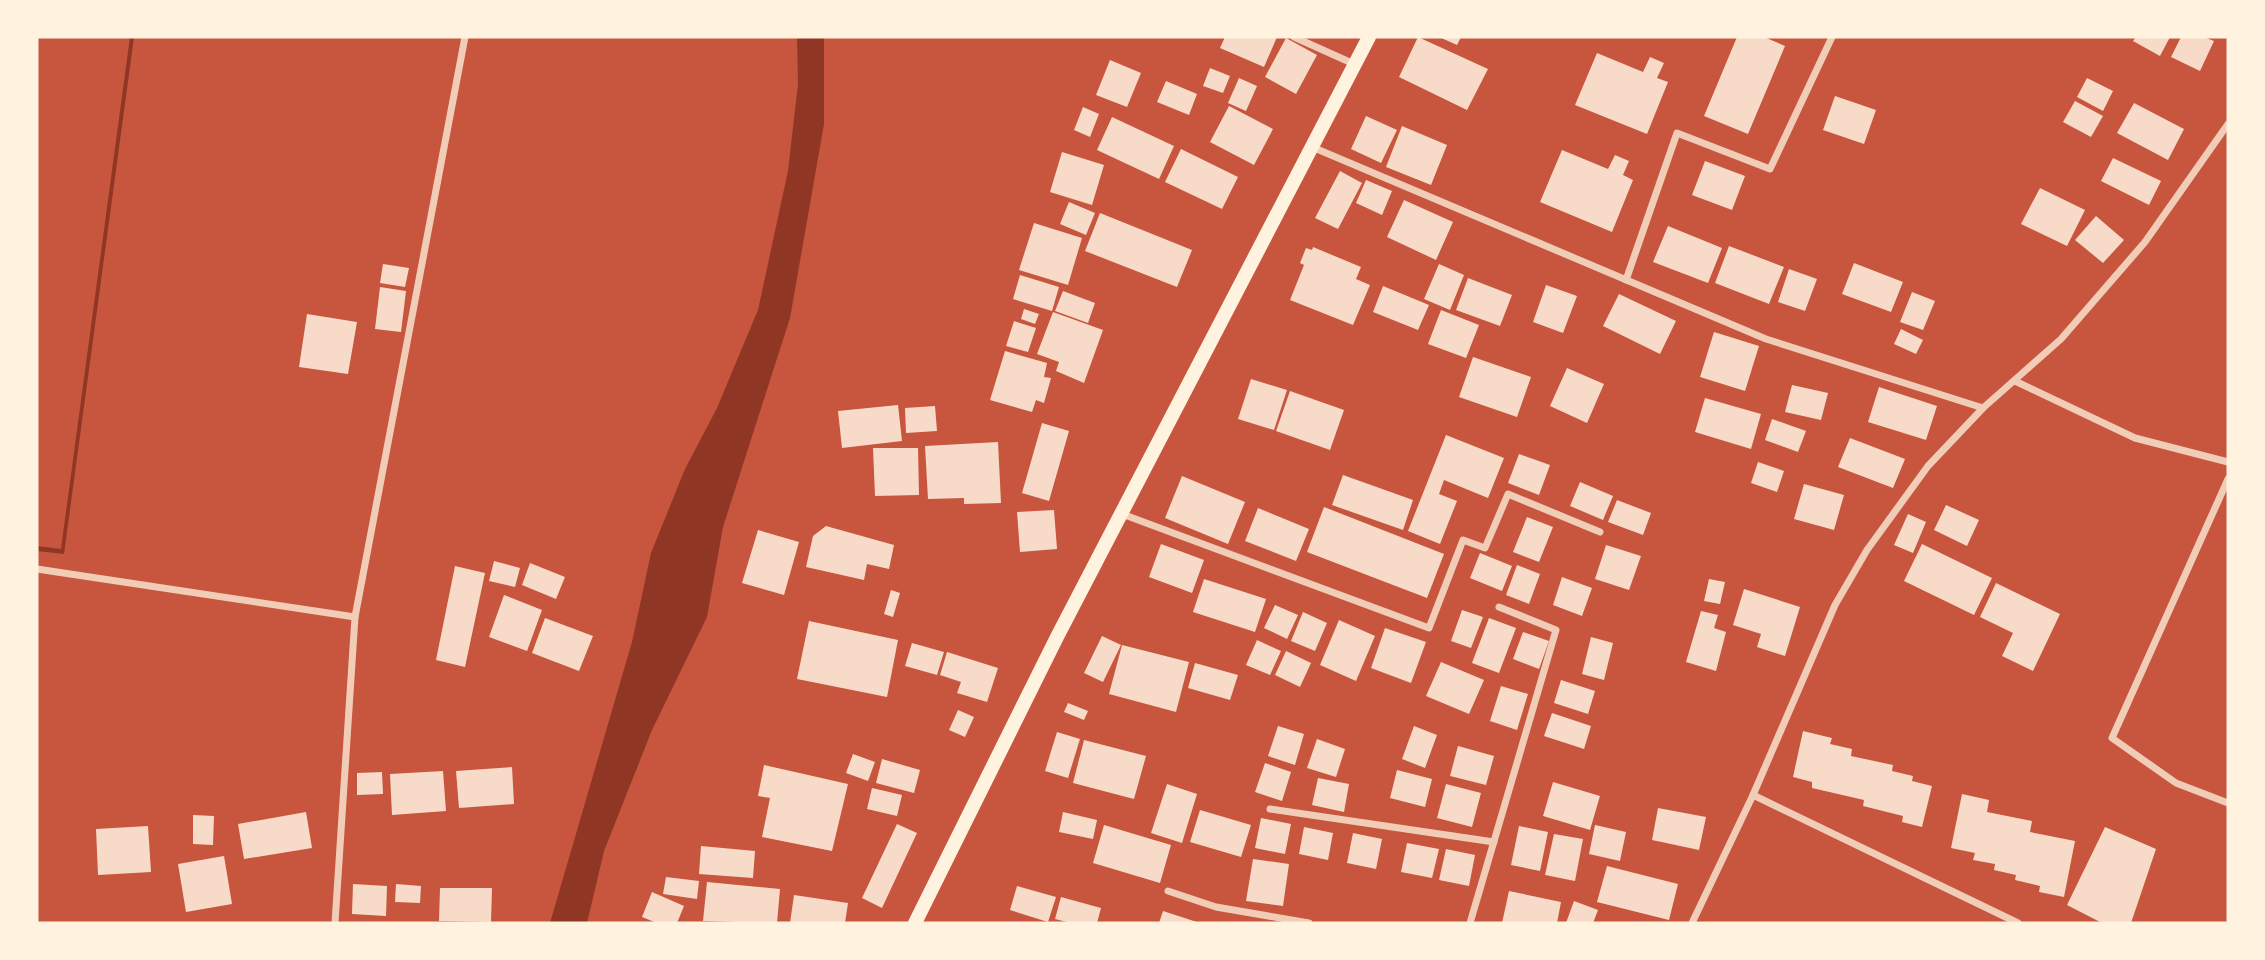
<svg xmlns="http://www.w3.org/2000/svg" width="2265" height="960" viewBox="0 0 2265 960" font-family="'IBM Plex Sans',sans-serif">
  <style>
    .water { fill: #8f3625 }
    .building { fill: #f7dbc8 }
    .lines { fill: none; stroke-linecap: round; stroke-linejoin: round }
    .minor { stroke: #f1ccb7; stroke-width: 7 }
    .secondary { stroke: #fff3e0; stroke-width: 14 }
  </style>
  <rect width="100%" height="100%" fill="#c8553d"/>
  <g class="water">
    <path d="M130,37H134L64,554L37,551V546L61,549Z"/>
    <path d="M797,37H824V124L790,318L723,527L707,617L652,730L604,851L587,923H550L632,642L651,553L685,469L717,408L758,310L788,171L798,84Z"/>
  </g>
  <g class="building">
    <path d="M1225,37H1277L1264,67L1220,48Z"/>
    <path d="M1418,37L1488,69L1467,110L1399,77Z"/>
    <path d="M1439,37H1461L1457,45Z"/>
    <path d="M1737,37H1764L1785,46L1748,134L1704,116Z"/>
    <path d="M2136,37H2170L2160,56L2133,41Z"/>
    <path d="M2181,37H2204L2214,41L2200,71L2171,57Z"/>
    <path d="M1286,38L1317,55L1296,94L1265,77Z"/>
    <path d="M1597,53L1643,72L1650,57L1664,63L1657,78L1668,82L1647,134L1575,105Z"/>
    <path d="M1110,60L1141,73L1127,107L1096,95Z"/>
    <path d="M1210,68L1230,76L1223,93L1203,86Z"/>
    <path d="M1239,78L1257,86L1246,111L1228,103Z"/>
    <path d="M2087,78L2113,91L2103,111L2077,97Z"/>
    <path d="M1166,81L1197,94L1189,115L1157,102Z"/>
    <path d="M1835,96L1876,110L1864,144L1823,130Z"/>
    <path d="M2075,101L2103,116L2091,137L2063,122Z"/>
    <path d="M2134,103L2184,129L2168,160L2117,133Z"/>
    <path d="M1229,106L1273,129L1254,165L1210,142Z"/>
    <path d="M1083,107L1099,114L1090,137L1074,130Z"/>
    <path d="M1366,116L1397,130L1381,163L1351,149Z"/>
    <path d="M1112,117L1174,146L1159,179L1097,150Z"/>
    <path d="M1402,126L1447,145L1431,185L1386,167Z"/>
    <path d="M1181,149L1238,177L1222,209L1165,182Z"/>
    <path d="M1562,150L1608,169L1615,155L1629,161L1623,175L1633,180L1612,232L1540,202Z"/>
    <path d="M1062,152L1104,165L1092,205L1050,192Z"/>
    <path d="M2113,158L2161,181L2149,205L2101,181Z"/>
    <path d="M1705,161L1745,176L1732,210L1692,195Z"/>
    <path d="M1340,171L1362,183L1338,229L1315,218Z"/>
    <path d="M1366,180L1392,191L1382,215L1356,203Z"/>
    <path d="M2040,188L2085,210L2067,246L2021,224Z"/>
    <path d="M1404,200L1453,222L1436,260L1387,237Z"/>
    <path d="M1069,202L1095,213L1086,235L1060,224Z"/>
    <path d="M1100,213L1192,250L1177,287L1085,251Z"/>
    <path d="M2096,216L2124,240L2103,263L2075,240Z"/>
    <path d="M1034,223L1082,238L1068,285L1019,270Z"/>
    <path d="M1668,226L1722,248L1708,283L1653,262Z"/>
    <path d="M1729,246L1784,267L1769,304L1715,283Z"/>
    <path d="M1313,247L1361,267L1356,279L1370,285L1353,325L1290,300L1304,265L1300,263L1306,248L1312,250Z"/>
    <path d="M1854,263L1903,282L1891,312L1842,294Z"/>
    <path d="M383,264L409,268L405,287L380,283Z"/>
    <path d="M1439,264L1464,275L1450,310L1424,299Z"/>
    <path d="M1789,269L1817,279L1805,311L1778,302Z"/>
    <path d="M1020,275L1059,287L1052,311L1013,299Z"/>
    <path d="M1468,278L1512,295L1500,326L1456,310Z"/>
    <path d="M1546,285L1577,296L1563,333L1533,322Z"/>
    <path d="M1383,286L1429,305L1418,330L1373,312Z"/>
    <path d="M380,287L406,291L401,332L375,329Z"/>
    <path d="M1063,291L1095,303L1088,323L1055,311Z"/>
    <path d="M1912,292L1935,301L1923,330L1900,322Z"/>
    <path d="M1619,294L1676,321L1660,354L1603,326Z"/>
    <path d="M1024,309L1039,314L1035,324L1021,319Z"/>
    <path d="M1441,310L1479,325L1466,358L1428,344Z"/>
    <path d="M1053,312L1103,330L1084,383L1056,371L1059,362L1037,354Z"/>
    <path d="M307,314L357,322L348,374L299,367Z"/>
    <path d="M1014,321L1036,328L1028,352L1006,346Z"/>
    <path d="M1901,329L1923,340L1916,354L1894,344Z"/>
    <path d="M1714,332L1759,346L1745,391L1700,377Z"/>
    <path d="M1005,351L1047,363L1044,377L1051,378L1044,403L1036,400L1032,412L990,400Z"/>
    <path d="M1473,357L1531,377L1517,417L1459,397Z"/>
    <path d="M1567,368L1604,384L1587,423L1550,406Z"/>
    <path d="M1251,379L1287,390L1274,430L1238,419Z"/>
    <path d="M1792,385L1828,393L1821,420L1785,412Z"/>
    <path d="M1879,387L1937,406L1926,440L1868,422Z"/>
    <path d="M1290,391L1344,410L1330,450L1276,431Z"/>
    <path d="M1705,398L1761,414L1751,449L1695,432Z"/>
    <path d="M898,405L902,441L842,448L838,411Z"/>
    <path d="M935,406L937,431L906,433L905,408Z"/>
    <path d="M1772,419L1806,431L1798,452L1765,440Z"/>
    <path d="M1042,423L1069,431L1049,501L1022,493Z"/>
    <path d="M1446,435L1504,458L1488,498L1444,480L1439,494L1457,501L1440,544L1408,531Z"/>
    <path d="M1850,438L1905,459L1893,488L1838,467Z"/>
    <path d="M998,442L1001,503L964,504V498L928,499L925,446Z"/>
    <path d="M873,448H918L919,495L875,496Z"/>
    <path d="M1519,454L1550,465L1539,495L1508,483Z"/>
    <path d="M1758,462L1784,471L1777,492L1751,483Z"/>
    <path d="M1343,475L1413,500L1403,530L1332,505Z"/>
    <path d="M1182,476L1245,502L1228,544L1165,518Z"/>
    <path d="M1580,482L1613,496L1603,520L1570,506Z"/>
    <path d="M1804,484L1844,495L1834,530L1794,519Z"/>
    <path d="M1617,500L1651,513L1643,535L1608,522Z"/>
    <path d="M1946,505L1979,520L1967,546L1934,530Z"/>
    <path d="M1324,507L1444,554L1427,598L1307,552Z"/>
    <path d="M1258,508L1309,529L1296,561L1245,541Z"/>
    <path d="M1054,510L1057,549L1020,552L1017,512Z"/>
    <path d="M1908,514L1926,522L1913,553L1894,545Z"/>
    <path d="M1527,517L1553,527L1539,562L1513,552Z"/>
    <path d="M826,526L894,545L889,569L867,564L864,580L806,567L813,536Z"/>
    <path d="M758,530L799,542L784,595L742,583Z"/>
    <path d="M1161,544L1204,560L1192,593L1149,577Z"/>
    <path d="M1922,544L1992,578L1974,615L1904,581Z"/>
    <path d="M1606,545L1641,556L1629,590L1595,579Z"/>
    <path d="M1480,553L1512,566L1502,591L1470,578Z"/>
    <path d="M494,561L520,568L515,587L489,581Z"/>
    <path d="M530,563L565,577L556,599L522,585Z"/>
    <path d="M1517,565L1540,574L1529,604L1506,595Z"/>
    <path d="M455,566L485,573L465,667L436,660Z"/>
    <path d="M1562,577L1592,588L1582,616L1553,605Z"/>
    <path d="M1204,579L1266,599L1255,632L1193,612Z"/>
    <path d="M1709,579L1725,582L1720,604L1704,601Z"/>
    <path d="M1996,583L2060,614L2033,671L2002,656L2013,633L1980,617Z"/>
    <path d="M1744,589L1800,607L1785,656L1757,647L1761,634L1733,625Z"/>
    <path d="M891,590L900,593L893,617L884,614Z"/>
    <path d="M504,595L542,610L527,651L489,637Z"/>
    <path d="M1275,605L1298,615L1287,639L1264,628Z"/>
    <path d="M1462,610L1483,617L1471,648L1451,641Z"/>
    <path d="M1701,611L1718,615L1714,628L1726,632L1716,671L1686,662Z"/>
    <path d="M1303,612L1327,623L1315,651L1291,641Z"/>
    <path d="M545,618L593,636L579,671L532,653Z"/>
    <path d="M1489,618L1516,628L1499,673L1472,663Z"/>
    <path d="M1339,620L1375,636L1356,681L1320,665Z"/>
    <path d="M809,621L898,640L887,697L797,679Z"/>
    <path d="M1385,628L1426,642L1411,683L1371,668Z"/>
    <path d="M1523,632L1549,641L1539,669L1513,659Z"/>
    <path d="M1102,636L1121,645L1103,682L1084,673Z"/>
    <path d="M1591,637L1613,643L1604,680L1582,674Z"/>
    <path d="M1257,640L1281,651L1270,675L1246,665Z"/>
    <path d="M912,643L944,652L937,675L905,666Z"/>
    <path d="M1122,645L1189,662L1176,712L1109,694Z"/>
    <path d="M1286,651L1311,663L1300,687L1275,675Z"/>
    <path d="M947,652L998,668L987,702L957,693L961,682L940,675Z"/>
    <path d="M1441,662L1484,680L1469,714L1426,696Z"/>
    <path d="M1195,663L1238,675L1230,700L1188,688Z"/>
    <path d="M1561,680L1595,691L1588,714L1554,703Z"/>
    <path d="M1501,686L1528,694L1517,730L1490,721Z"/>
    <path d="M1068,703L1088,711L1084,720L1064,712Z"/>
    <path d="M958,710L974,717L965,737L949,730Z"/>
    <path d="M1552,713L1591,726L1584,749L1544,736Z"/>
    <path d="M1278,726L1304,734L1295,765L1268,756Z"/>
    <path d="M1414,726L1437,735L1425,768L1402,759Z"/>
    <path d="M1803,731L1832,738L1830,744L1852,749L1851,756L1893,765L1892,771L1913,776L1912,781L1932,786L1922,827L1902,822L1903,816L1863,806L1864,800L1812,788V782L1793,777Z"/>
    <path d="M1057,732L1080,739L1068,778L1045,771Z"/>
    <path d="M1317,739L1345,749L1336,777L1307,768Z"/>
    <path d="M1084,740L1146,756L1134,799L1073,783Z"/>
    <path d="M1458,746L1494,756L1486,785L1450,776Z"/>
    <path d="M853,754L875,762L868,781L846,773Z"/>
    <path d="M882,759L920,770L914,793L876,783Z"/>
    <path d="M1265,763L1291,772L1282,801L1255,792Z"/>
    <path d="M764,765L848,784L832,851L762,837L770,798L758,796Z"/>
    <path d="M512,767L514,804L459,808L456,771Z"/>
    <path d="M1397,770L1432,779L1425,807L1390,798Z"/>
    <path d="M443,771L446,811L392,815L390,774Z"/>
    <path d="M382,772L383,794L357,795V773Z"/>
    <path d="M1318,778L1349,784L1344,812L1312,805Z"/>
    <path d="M1553,782L1600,796L1590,830L1543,816Z"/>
    <path d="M1167,784L1197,794L1182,843L1151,833Z"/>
    <path d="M1446,784L1481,793L1472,827L1437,818Z"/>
    <path d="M872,788L902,795L897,816L867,809Z"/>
    <path d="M1962,794L1989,800L1987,812L2032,821L2030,832L2075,841L2064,897L2039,892L2040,886L2015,880L2016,875L1994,870L1995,864L1973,860L1975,853L1951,848Z"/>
    <path d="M1658,808L1706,817L1699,850L1652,840Z"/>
    <path d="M1200,810L1251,825L1241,857L1190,842Z"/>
    <path d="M306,812L312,848L244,859L238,824Z"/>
    <path d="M1063,812L1097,820L1093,839L1059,832Z"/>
    <path d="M193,815L214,816L213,845L193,844Z"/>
    <path d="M1261,818L1291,824L1285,854L1255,848Z"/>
    <path d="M897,824L917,833L882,908L862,898Z"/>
    <path d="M1104,825L1171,845L1160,883L1093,863Z"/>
    <path d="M1595,825L1626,832L1620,861L1589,854Z"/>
    <path d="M148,826L151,872L98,875L96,829Z"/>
    <path d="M1519,826L1548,832L1540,871L1511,865Z"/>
    <path d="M1304,827L1333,833L1328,860L1299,854Z"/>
    <path d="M2105,827L2156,849L2131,923H2102L2067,905Z"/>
    <path d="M1353,833L1382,839L1376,869L1347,863Z"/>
    <path d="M1554,834L1583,839L1575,881L1545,875Z"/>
    <path d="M1407,843L1439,849L1432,878L1401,872Z"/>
    <path d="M701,846L755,851L753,878L699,874Z"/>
    <path d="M1446,849L1475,855L1469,886L1439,880Z"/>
    <path d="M224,856L232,904L186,912L178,864Z"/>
    <path d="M1253,859L1289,864L1283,906L1246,901Z"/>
    <path d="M1607,866L1678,884L1669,920L1597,902Z"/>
    <path d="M666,877L699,881L697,899L663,894Z"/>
    <path d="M707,882L780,889L777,923L703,921Z"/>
    <path d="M353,884L387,886L386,916L352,914Z"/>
    <path d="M396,884L421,886L420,903L395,902Z"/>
    <path d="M1017,886L1056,897L1048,922L1010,910Z"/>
    <path d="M440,888H492L491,922L439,921Z"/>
    <path d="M1509,891L1561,902L1557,923H1502Z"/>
    <path d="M652,892L684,906L677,923H657L642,917Z"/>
    <path d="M794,895L848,903L845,923H790Z"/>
    <path d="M1061,897L1101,908L1097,923H1071L1055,919Z"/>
    <path d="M1574,901L1598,910L1593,923H1566Z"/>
    <path d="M1163,911L1200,923H1159Z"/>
  </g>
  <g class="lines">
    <g class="minor">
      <path d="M1294,37L1354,64"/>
      <path d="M1312,147L1766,339L1983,408"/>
      <path d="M1626,280L1677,133L1770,169L1832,37"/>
      <path d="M2015,381L2135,438L2228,462"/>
      <path d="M2228,479L2112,738L2176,783L2228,803"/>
      <path d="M1122,514L1429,628L1463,540L1485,548L1508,494L1600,532"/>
      <path d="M37,569L355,617"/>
      <path d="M1753,795L2018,923"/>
      <path d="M1270,809L1494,842"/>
      <path d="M1168,891L1216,907L1309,923"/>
      <path d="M335,923L355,617L465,37"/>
      <path d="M1470,923L1556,630L1499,607"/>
      <path d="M1692,923L1753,795L1835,605L1867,550L1928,466L1983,408L2061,339L2145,242L2228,124"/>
    </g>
    <path class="secondary" d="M915,923L1057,637L1369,37"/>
  </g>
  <rect width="2265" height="960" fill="none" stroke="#fff3e0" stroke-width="77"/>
</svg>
